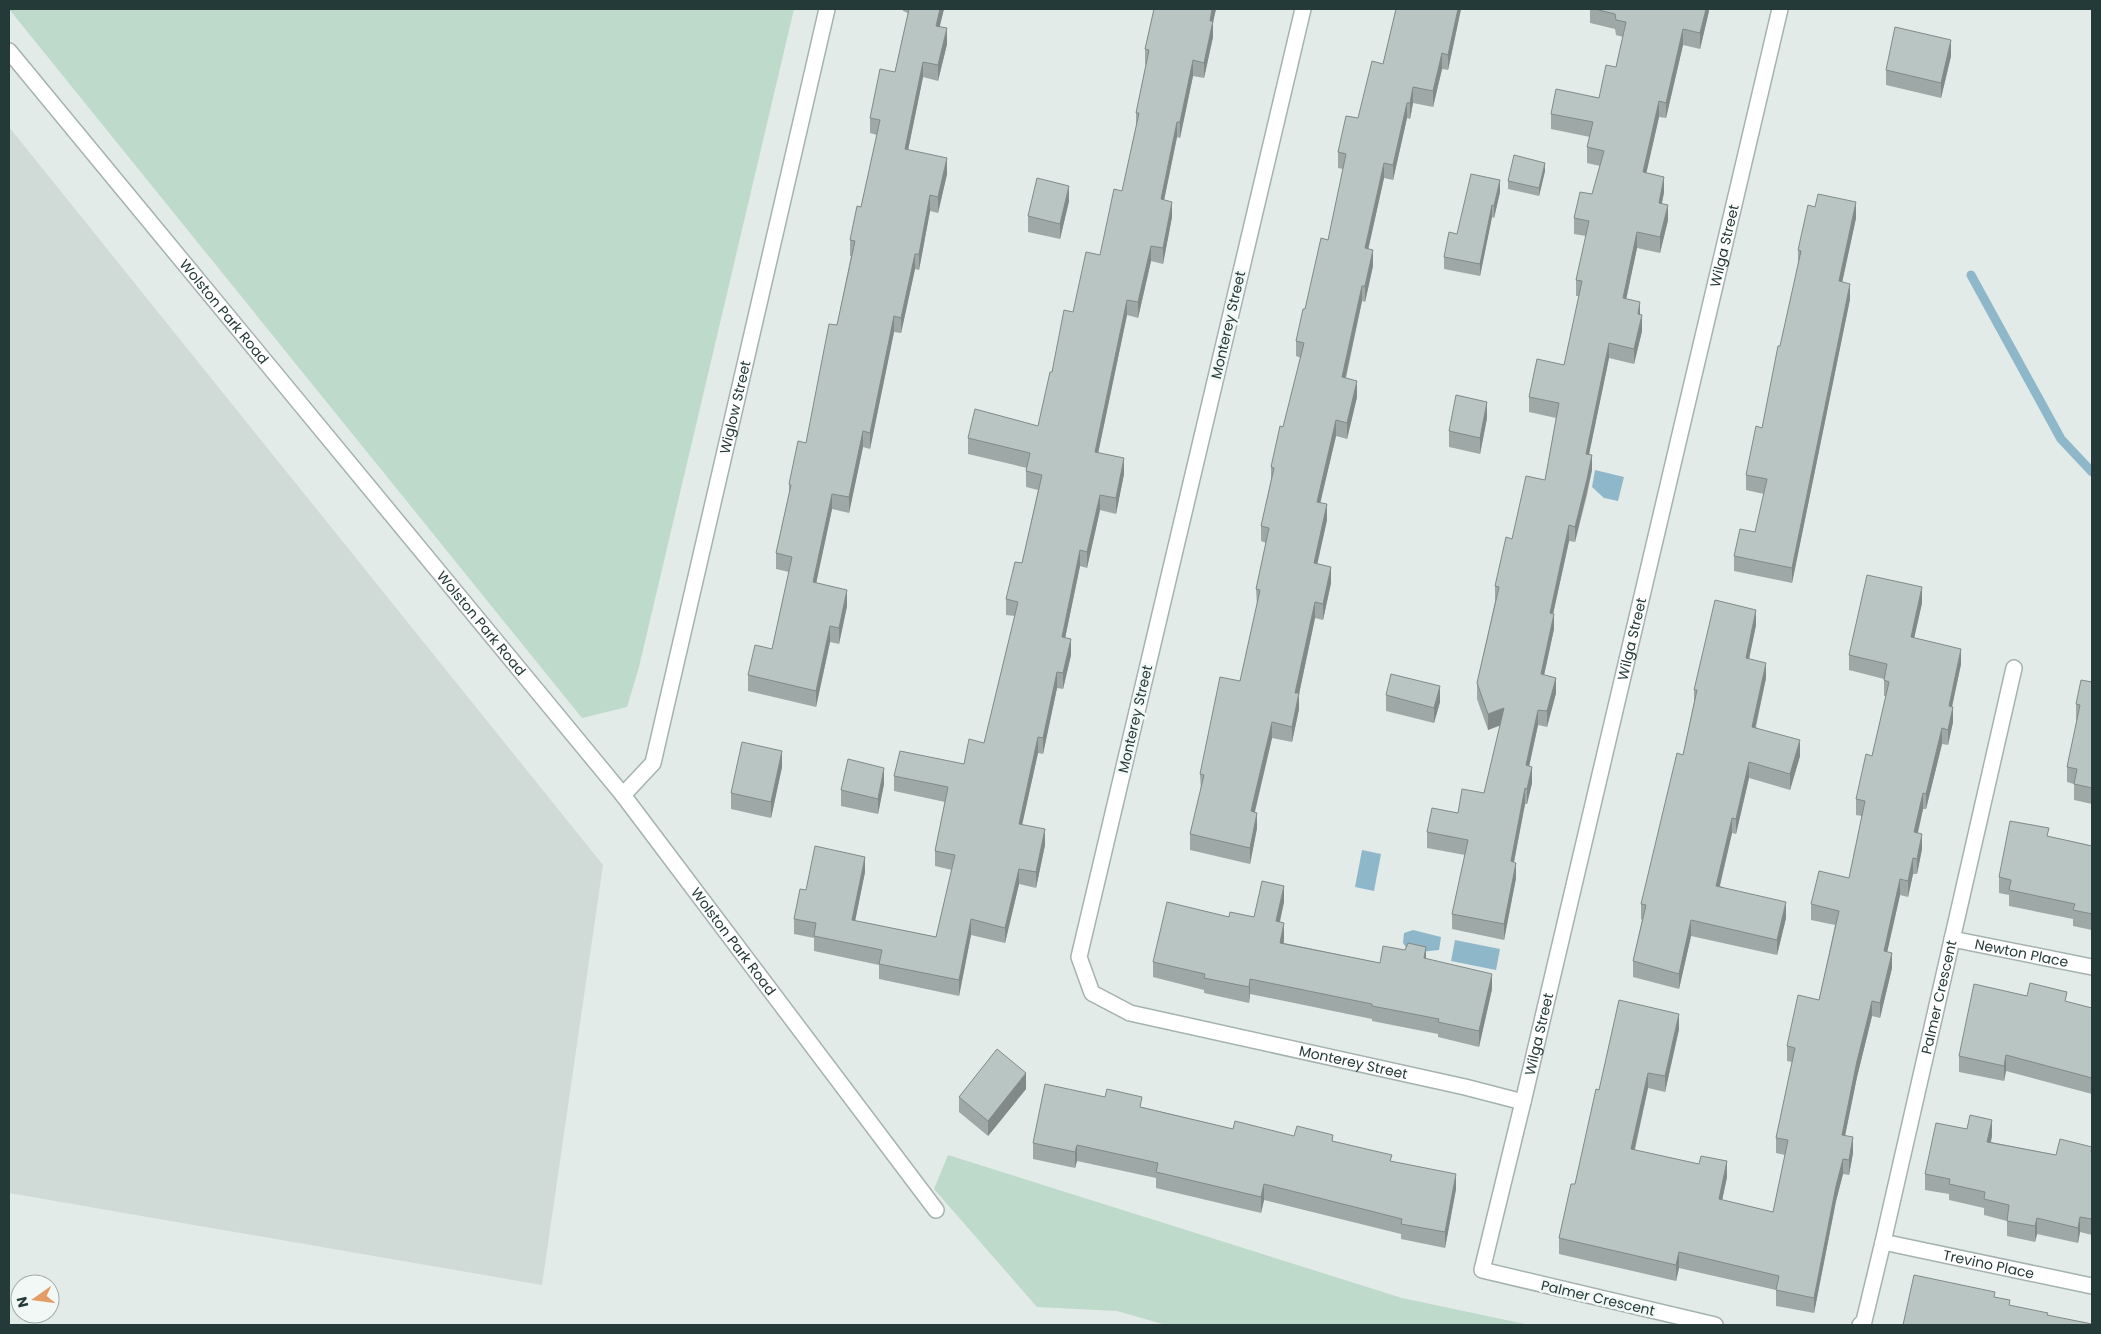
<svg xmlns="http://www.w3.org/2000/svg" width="2101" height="1334" viewBox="0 0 2101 1334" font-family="Poppins,sans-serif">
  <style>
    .built { fill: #d0dad7 }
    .green { fill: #bddaca }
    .water { fill: #8fb7ca }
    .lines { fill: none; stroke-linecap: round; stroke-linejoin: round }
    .stream { stroke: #8fb7ca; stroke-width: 9 }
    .minor-casing { stroke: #a5b2b0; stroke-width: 18 }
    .minor { stroke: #fff; stroke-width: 15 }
    .wall { fill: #9ea9a7 }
    .shaded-wall { fill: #818a88 }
    .building { fill: #b8c5c2; stroke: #818a88 }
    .labels { text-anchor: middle; stroke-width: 5; stroke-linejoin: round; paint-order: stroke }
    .street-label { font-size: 14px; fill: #243a38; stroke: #f2f8f6 }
  </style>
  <rect width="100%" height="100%" fill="#e2ebe8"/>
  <path class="built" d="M9,127L603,865L542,1285L9,1193Z"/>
  <g class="green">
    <path d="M9,9H794L639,667L627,707L582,718Z"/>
    <path d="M948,1155L1402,1298L1530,1325H1166L1117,1311L1037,1307L934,1189Z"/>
  </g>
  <g class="water">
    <path d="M1595,470L1624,477L1618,501L1604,498L1592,487Z"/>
    <path d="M1362,850L1381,854L1374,891L1355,887Z"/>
    <path d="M1413,930L1441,937L1439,950L1410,953L1403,943L1404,933Z"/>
    <path d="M1455,940L1500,949L1496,970L1451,961Z"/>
  </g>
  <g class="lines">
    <path class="stream" d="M1971,275L2061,439L2092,472"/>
    <g class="minor-casing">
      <g id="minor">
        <path id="s1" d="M1303,9L1079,957L1092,993L1130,1013L1465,1087L1523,1102"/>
        <path id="s2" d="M9,51L623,795L936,1210"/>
        <path id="s3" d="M623,795L653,763L827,9"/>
        <path id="s4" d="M1952,939L2092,967"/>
        <path id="s5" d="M1883,1242L2092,1286"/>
        <path id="s6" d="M1715,1325L1482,1270L1523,1102L1780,9"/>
        <path id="s7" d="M1860,1325L1864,1321L1883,1242L2014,668"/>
      </g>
    </g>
    <use href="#minor" class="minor"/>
  </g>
  <g class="wall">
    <path d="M903,9H944L939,27L947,44L938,81L923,77L908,150L947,174L938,213L930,211L919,270L915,269L901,333L894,332L870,449L863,447L849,513L832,509L816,583L847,606L839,644L830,642L816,707L748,691V675L772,649L789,572L776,569V553L789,493V484L806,443L837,325L851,256H850V240L861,207L877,135L870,133V118L895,72L908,13L903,11Z"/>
    <path d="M1154,9H1216L1213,21V37L1204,78L1193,76L1180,138L1177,137L1164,200L1172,217L1163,264L1151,261L1138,318L1127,315L1098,453L1124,474L1116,514L1100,510L1087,568L1080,566L1065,638L1071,655L1063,689L1057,688L1043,754L1038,753L1022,824L1045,845L1036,888L1019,884L1005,943L971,935L959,996L879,979V965L814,951V938L794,934V919L806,890L865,872L855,921L936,937L952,870L935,866V851L945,802L894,791V776L964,764L984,743L1015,616L1006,615V599L1022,563L1038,490L1026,487V471L1027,468L968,454V438L1038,426L1052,372L1073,312L1100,255L1122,191L1136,128V113L1146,65L1145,64V49Z"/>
    <path d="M1396,9H1461L1448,70L1442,69L1433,107L1413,103L1410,119L1407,118L1393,180L1384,178L1368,249L1373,266L1365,302L1362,301L1346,378L1357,397L1347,439L1336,436L1320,502L1327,520L1317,564L1331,583L1323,620L1315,618L1299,694V709L1292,742L1272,738L1255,812L1257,828L1250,864L1190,850V834L1201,790L1200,774L1240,681L1257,605L1256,589L1266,543L1261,541V526L1271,480V467L1283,427L1301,358L1296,356V341L1305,309L1328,240L1343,169L1338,168V152L1358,118L1383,64Z"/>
    <path d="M1590,9H1709V11L1700,49L1683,45L1666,118L1659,117L1646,173L1664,192L1662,203L1668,220L1660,253L1637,248L1626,299L1640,315L1642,331L1634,364L1609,358L1589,454L1592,470L1587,495L1575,542L1569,541L1553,614L1554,629L1544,675L1556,693L1547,727L1538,725L1529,766L1532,783L1527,804H1525L1514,862L1516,878L1504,940L1452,929V914L1465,855L1427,848V832L1458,813L1484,793L1500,725L1488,730L1477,699V683L1495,602V586L1512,539L1545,480L1556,418L1529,412V397L1564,365L1579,296H1576V280L1586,236L1574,234V218L1592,194L1600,166L1587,163V147L1590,137L1551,129V114L1599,98L1616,67L1623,37L1616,35L1615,29L1590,23Z"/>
    <path d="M1951,56L1941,98L1886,85V70Z"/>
    <path d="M1545,171L1539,196L1508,189V181Z"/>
    <path d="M1500,192L1494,218L1492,217L1480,276L1444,269V257L1457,234Z"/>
    <path d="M1069,201L1060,239L1028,232V216Z"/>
    <path d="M1856,218L1842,282L1850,299L1792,583L1734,571V556L1755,532L1764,494L1746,490V475L1762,428L1798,266V250Z"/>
    <path d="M1487,418L1480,454L1449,447V431Z"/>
    <path d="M1922,603L1914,638L1961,664L1952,706L1953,722L1948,745L1942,744L1926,809H1923L1918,833L1922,849L1917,874H1913L1908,897L1900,895L1887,952L1892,968L1880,1018L1872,1016L1857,1077L1845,1136L1853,1153L1849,1175L1843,1174L1836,1201L1814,1313L1776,1306V1290L1679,1268L1676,1281L1559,1254V1238L1575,1184L1599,1090L1679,1029L1665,1092L1648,1088L1635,1150L1727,1177L1722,1200L1773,1212L1785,1155L1776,1153V1138L1792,1062L1787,1061V1046L1819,1000L1835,925L1811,920V904L1849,878L1862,816L1856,815V799L1872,756L1886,696H1884V679L1849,670V655Z"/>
    <path d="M1756,625L1749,659L1766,678L1756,727L1800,756L1790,790L1749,778L1736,834L1732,833L1720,886L1786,918L1777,955L1691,936L1679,989L1633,977V961L1642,920L1641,919V904L1683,755L1694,702V690Z"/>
    <path d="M2092,682V804L2074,800V784L2067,782V767L2077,720H2076V704Z"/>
    <path d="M1386,695L1440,702L1434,723L1386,711Z"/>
    <path d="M782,767L771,818L731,809V793Z"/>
    <path d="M884,784L878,814L841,806V790Z"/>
    <path d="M2049,837L2092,846V930L2073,926V919L2009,906V895L1999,893V877Z"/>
    <path d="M1284,902L1280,922L1284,939V943L1380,963L1426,959L1492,989L1479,1047L1438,1037V1034L1372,1021V1019L1250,994L1249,1003L1204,993V990L1153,977V962L1229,917H1254Z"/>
    <path d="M2067,1002L2092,1008V1094L2006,1071L2004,1081L1959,1072V1056Z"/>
    <path d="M1026,1089L988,1136L959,1112V1097Z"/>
    <path d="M1142,1107L1233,1129L1333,1141L1392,1162L1456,1189L1445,1248L1401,1239V1234L1264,1200L1261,1213L1156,1188V1178L1077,1161L1075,1168L1033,1159V1143Z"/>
    <path d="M1992,1136L1991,1142L2056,1155L2092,1147V1235L2080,1232L2078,1243L2037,1234L2035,1242L2007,1236V1221L1984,1215V1208L1949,1200V1194L1925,1190V1174Z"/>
  </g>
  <g class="shaded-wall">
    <path d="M940,9H944L936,42V26Z"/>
    <path d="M1212,9H1216L1210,36V21Z"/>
    <path d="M1458,9H1461L1448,70V55Z"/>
    <path d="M1706,9H1709V11L1700,49V33Z"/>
    <path d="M1213,21V37L1204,78V63Z"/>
    <path d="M947,28V44L938,81V65Z"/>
    <path d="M1683,29V45L1666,118V103Z"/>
    <path d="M1951,40V56L1941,98V83Z"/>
    <path d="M1442,53V69L1433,107V91Z"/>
    <path d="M1193,60V76L1180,138V122Z"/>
    <path d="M923,62V77L905,165V149Z"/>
    <path d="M1413,87V103L1410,119V103Z"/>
    <path d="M1659,101V117L1643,188V172Z"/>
    <path d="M1407,103V118L1393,180V165Z"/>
    <path d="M1177,122V137L1161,215V199Z"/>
    <path d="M947,158V174L938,213V197Z"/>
    <path d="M1384,163V178L1365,264V248Z"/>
    <path d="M1545,163V171L1539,196V188Z"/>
    <path d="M1664,177V192L1659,218V203Z"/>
    <path d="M1500,180V192L1494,218V206Z"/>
    <path d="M1069,186V201L1060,239V224Z"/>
    <path d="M930,195V211L919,270V254Z"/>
    <path d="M1172,202V217L1163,264V248Z"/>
    <path d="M1856,202V218L1839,297V281Z"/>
    <path d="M1492,205V217L1480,276V264Z"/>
    <path d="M1668,205V220L1660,253V237Z"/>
    <path d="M1637,232V248L1623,314V298Z"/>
    <path d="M1151,246V261L1138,318V302Z"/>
    <path d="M1373,250V266L1365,302V286Z"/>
    <path d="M915,254V269L901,333V318Z"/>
    <path d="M1850,284V299L1792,583V568Z"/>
    <path d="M1362,286V301L1342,393V377Z"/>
    <path d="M1127,300V315L1095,468V452Z"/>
    <path d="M1640,302V317L1638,314Z"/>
    <path d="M1642,315V331L1634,364V349Z"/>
    <path d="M894,316V332L870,449V433Z"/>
    <path d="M1609,343V358L1586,469V454Z"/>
    <path d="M1357,381V397L1347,439V423Z"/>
    <path d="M1487,402V418L1480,454V438Z"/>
    <path d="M1336,420V436L1317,517V502Z"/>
    <path d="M863,431V447L849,513V497Z"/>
    <path d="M1592,455V470L1575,542V527Z"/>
    <path d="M1124,458V474L1116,514V498Z"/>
    <path d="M832,494V509L813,598V582Z"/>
    <path d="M1100,495V510L1087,568V552Z"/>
    <path d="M1327,504V520L1314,579V563Z"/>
    <path d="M1569,525V541L1550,628V613Z"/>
    <path d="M1080,550V566L1062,653V637Z"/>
    <path d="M1331,567V583L1323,620V604Z"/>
    <path d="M1922,587V603L1911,652V637Z"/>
    <path d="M847,590V606L839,644V628Z"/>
    <path d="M1315,602V618L1299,694V709L1292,742V727L1295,693Z"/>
    <path d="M1756,610V625L1746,673V658Z"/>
    <path d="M1554,614V629L1541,689V674Z"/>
    <path d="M830,626V642L816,707V691Z"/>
    <path d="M1071,639V655L1063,689V673Z"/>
    <path d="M1961,649V664L1949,721V706Z"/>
    <path d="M1766,663V678L1752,742V727Z"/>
    <path d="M1057,672V688L1043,754V738Z"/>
    <path d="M1556,678V693L1547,727V711Z"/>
    <path d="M1440,686V702L1434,723V708Z"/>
    <path d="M1953,707V722L1948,745V730Z"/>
    <path d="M1504,708V724L1488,730V714Z"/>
    <path d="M1538,710V725L1526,781V765Z"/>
    <path d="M1272,722V738L1251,827V811Z"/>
    <path d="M1942,728V744L1926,809V794Z"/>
    <path d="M1038,737V753L1019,839V824Z"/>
    <path d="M1800,740V756L1790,790V774Z"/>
    <path d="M782,751V767L771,818V802Z"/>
    <path d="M1749,762V778L1736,834V819Z"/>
    <path d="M1532,767V783L1527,804V789Z"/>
    <path d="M884,768V784L878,814V799Z"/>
    <path d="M1525,788V804L1511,877V861Z"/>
    <path d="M1923,793V809L1914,848V832Z"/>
    <path d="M1257,813V828L1250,864V848Z"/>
    <path d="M1732,818V833L1716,901V886Z"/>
    <path d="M1045,829V845L1036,888V872Z"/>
    <path d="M1922,834V849L1917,874V859Z"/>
    <path d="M865,857V872L852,936V920Z"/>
    <path d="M1913,858V874L1908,897V881Z"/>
    <path d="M1516,863V878L1504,940V924Z"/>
    <path d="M1019,869V884L1005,943V928Z"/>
    <path d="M1900,879V895L1884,966V951Z"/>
    <path d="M1284,886V902L1276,937V921Z"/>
    <path d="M1786,902V918L1777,955V940Z"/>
    <path d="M971,919V935L959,996V980Z"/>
    <path d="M1691,920V936L1679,989V974Z"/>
    <path d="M1284,923V939L1280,958V943Z"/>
    <path d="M1426,947V962L1424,958Z"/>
    <path d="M1892,953V968L1880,1018V1003Z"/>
    <path d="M1492,974V989L1479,1047V1031Z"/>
    <path d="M1250,979V994L1249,1003V987Z"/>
    <path d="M1872,1001V1016L1857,1077L1842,1150V1135L1857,1061Z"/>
    <path d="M1679,1014V1029L1665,1092V1076Z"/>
    <path d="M2006,1055V1071L2004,1081V1066Z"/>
    <path d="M1026,1073V1089L988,1136V1121Z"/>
    <path d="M1648,1073V1088L1631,1164V1149Z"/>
    <path d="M1992,1120V1136L1987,1157V1142Z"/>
    <path d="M1853,1137V1153L1849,1175V1160Z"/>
    <path d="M1077,1145V1161L1075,1168V1152Z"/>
    <path d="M1843,1159V1174L1836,1201L1814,1313V1298L1836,1186Z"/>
    <path d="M1727,1161V1177L1719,1215V1199Z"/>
    <path d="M1456,1174V1189L1445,1248V1232Z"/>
    <path d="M1264,1184V1200L1261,1213V1197Z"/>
    <path d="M2080,1217V1232L2078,1243V1228Z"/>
    <path d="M2037,1218V1234L2035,1242V1226Z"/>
    <path d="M1679,1252V1268L1676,1281V1265Z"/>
  </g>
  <g class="building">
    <path d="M909,9H940L936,26L947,28L938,65L923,62L905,149L947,158L938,197L930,195L919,254H915L901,318L894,316L870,433L863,431L849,497L832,494L813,582L847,590L839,628L830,626L816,691L748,675L755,645L772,649L792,557L776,553L791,485L789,484L798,441L806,443L829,324L837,325L855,241L850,240L857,206L861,207L880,120L870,118L880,69L895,72Z"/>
    <path d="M1154,9H1212L1210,21H1213L1204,63L1193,60L1180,122H1177L1161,199L1172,202L1163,248L1151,246L1138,302L1127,300L1095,452L1124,458L1116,498L1100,495L1087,552L1080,550L1062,637L1071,639L1063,673L1057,672L1043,738L1038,737L1019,824L1045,829L1036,872L1019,869L1005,928L971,919L959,980L879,964L882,950L814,936L816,923L794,919L800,889L806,890L815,846L865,857L852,920L936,937L955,855L935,851L948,787L894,776L900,751L964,764L969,739L984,743L1018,602L1006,599L1015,562L1022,563L1042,475L1026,471L1030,453L968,438L975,409L1038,426L1050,372H1052L1064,310L1073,312L1086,252L1100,255L1114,189L1122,191L1139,113H1136L1149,50L1145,49Z"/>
    <path d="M1396,9H1458L1448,55L1442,53L1433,91L1413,87L1410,103H1407L1393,165L1384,163L1365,248L1373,250L1365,286H1362L1342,377L1357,381L1347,423L1336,420L1317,502L1327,504L1314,563L1331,567L1323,604L1315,602L1295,693H1299L1292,727L1272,722L1251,811L1257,813L1250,848L1190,834L1204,775L1200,774L1220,677L1240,681L1260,590L1256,589L1269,528L1261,526L1274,468L1271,467L1280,426L1283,427L1304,343L1296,341L1303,309H1305L1321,238L1328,240L1346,154L1338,152L1346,116L1358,118L1372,61L1383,64Z"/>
    <path d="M1595,9H1706L1700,33L1683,29L1666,103L1659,101L1643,172L1664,177L1659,203L1668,205L1660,237L1637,232L1623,298L1640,302L1638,314L1642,315L1634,349L1609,343L1586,454L1592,455L1587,479L1575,527L1569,525L1550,613L1554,614L1541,674L1556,678L1547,711L1538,710L1526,765L1532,767L1527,789L1525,788L1511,861L1516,863L1504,924L1452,914L1468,840L1427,832L1432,808L1458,813L1462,789L1484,793L1504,708L1488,714L1477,683L1499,587L1495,586L1506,537L1512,539L1526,476L1545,480L1559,403L1529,397L1537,359L1564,365L1582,281L1576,280L1589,221L1574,218L1580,192L1592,194L1604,151L1587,147L1593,122L1551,114L1556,89L1599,98L1606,65L1616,67L1626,22L1616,20L1615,14Z"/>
    <path d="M1895,27L1951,40L1941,83L1886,70Z"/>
    <path d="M1514,155L1545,163L1539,188L1508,181Z"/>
    <path d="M1471,174L1500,180L1494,206L1492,205L1480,264L1444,257L1449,232L1457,234Z"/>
    <path d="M1037,178L1069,186L1060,224L1028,216Z"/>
    <path d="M1818,194L1856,202L1839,281L1850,284L1792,568L1734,556L1740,529L1755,532L1767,479L1746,475L1756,426L1762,428L1778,346H1780L1801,251L1798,250L1808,205L1815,207Z"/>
    <path d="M1456,395L1487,402L1480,438L1449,431Z"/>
    <path d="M1867,575L1922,587L1911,637L1961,649L1949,706L1953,707L1948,730L1942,728L1926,794L1923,793L1914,832L1922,834L1917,859L1913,858L1908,881L1900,879L1884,951L1892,953L1880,1003L1872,1001L1857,1061L1842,1135L1853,1137L1849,1160L1843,1159L1836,1186L1814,1298L1776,1290L1779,1276L1679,1252L1676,1265L1559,1238L1571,1184H1575L1596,1089L1599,1090L1619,1000L1679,1014L1665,1076L1648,1073L1631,1149L1699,1164L1701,1156L1727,1161L1719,1199L1773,1212L1788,1140L1776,1138L1795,1048L1787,1046L1798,995L1819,1000L1839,911L1811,904L1819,871L1849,878L1865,801L1856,799L1866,754L1872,756L1889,682L1884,680L1887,664L1849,655Z"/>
    <path d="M1715,600L1756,610L1746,658L1766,663L1752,727L1800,740L1790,774L1749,762L1736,819L1732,818L1716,886L1786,902L1777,940L1691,920L1679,974L1633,961L1646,905L1641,904L1677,753L1683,755L1697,690H1694Z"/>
    <path d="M1391,674L1440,686L1434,708L1386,695Z"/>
    <path d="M2081,680L2092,682V788L2074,784L2077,769L2067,767L2080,705L2076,704Z"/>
    <path d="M742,742L782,751L771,802L731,793Z"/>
    <path d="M848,759L884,768L878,799L841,790Z"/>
    <path d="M2010,821L2049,828L2047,836L2092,846V914L2073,910L2075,904L2009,890L2011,880L1999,877Z"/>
    <path d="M1262,881L1284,886L1276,921L1284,923L1280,943L1380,963L1383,946L1405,950L1408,943L1426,947L1424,958L1492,974L1479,1031L1438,1022L1439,1019L1372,1006V1004L1250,979L1249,987L1204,978L1205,974L1153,962L1167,902L1229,917L1230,912L1254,917Z"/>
    <path d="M2030,983L2067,992L2065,1001L2092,1008V1078L2006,1055L2004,1066L1959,1056L1974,984L2027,996Z"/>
    <path d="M997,1049L1026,1073L988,1121L959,1097Z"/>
    <path d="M1045,1084L1105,1097L1107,1089L1142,1097L1140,1107L1233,1129L1235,1121L1294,1136L1297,1126L1333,1135L1332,1141L1392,1155L1390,1161L1456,1174L1445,1232L1401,1224L1402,1219L1264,1184L1261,1197L1156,1172L1158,1163L1077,1145L1075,1152L1033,1143Z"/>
    <path d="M1970,1115L1992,1120L1987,1142L2056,1155L2060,1139L2092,1147L2091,1152H2092V1219L2080,1217L2078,1228L2037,1218L2035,1226L2007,1221L2009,1205L1984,1199L1985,1192L1949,1184L1950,1179L1925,1174L1936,1123L1967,1129Z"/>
    <path d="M1914,1275L1995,1292L1994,1297L2010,1300L2009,1305L2048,1313L2047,1315L2092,1324V1325H1903Z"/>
  </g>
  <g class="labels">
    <g class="street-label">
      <text dy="5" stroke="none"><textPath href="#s6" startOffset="1292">Wilga Street</textPath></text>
      <text dy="5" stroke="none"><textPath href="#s2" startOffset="338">Wolston Park Road</textPath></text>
      <text transform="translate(1228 325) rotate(-77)" y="5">Monterey Street</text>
      <text dy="5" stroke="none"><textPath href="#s3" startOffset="409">Wiglow Street</textPath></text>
      <text dy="5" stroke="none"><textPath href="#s2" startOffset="742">Wolston Park Road</textPath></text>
      <text dy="5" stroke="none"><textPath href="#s6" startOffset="888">Wilga Street</textPath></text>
      <text transform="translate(1135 719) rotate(-77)" y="5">Monterey Street</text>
      <text dy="5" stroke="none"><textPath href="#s2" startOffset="1148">Wolston Park Road</textPath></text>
      <text dy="5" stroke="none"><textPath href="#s4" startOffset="71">Newton Place</textPath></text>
      <text dy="5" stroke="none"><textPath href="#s7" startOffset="338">Palmer Crescent</textPath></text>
      <text dy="5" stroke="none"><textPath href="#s6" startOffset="482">Wilga Street</textPath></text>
      <text dy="5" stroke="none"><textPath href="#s1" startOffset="1284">Monterey Street</textPath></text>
      <text dy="5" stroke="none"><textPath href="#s5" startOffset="108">Trevino Place</textPath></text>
      <text transform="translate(1598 1298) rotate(13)" y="5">Palmer Crescent</text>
    </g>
  </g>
  <rect width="2101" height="1334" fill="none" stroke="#243a38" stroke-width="20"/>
  <g transform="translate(35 1299) rotate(256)"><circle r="24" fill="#f2f8f6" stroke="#a0acaa"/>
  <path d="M0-4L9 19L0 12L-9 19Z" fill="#e49c67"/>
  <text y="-8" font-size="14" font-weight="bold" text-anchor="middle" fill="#243a38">N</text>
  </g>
</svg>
